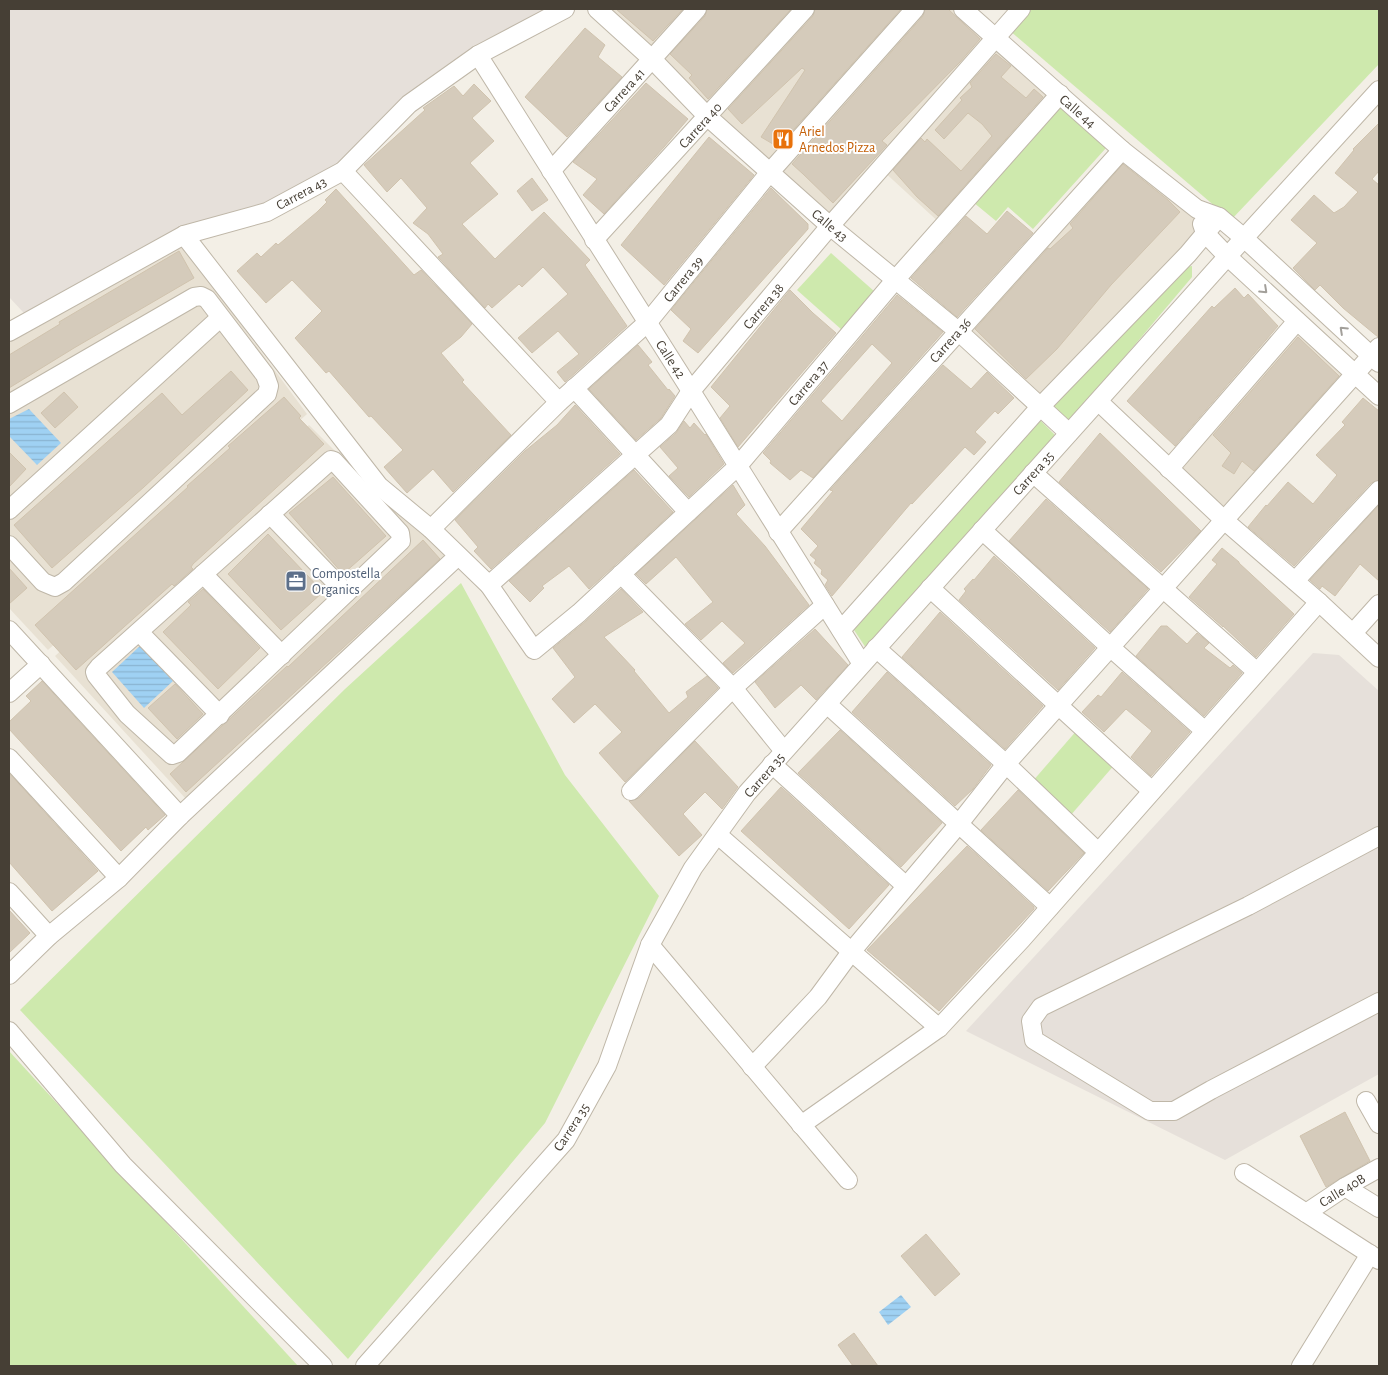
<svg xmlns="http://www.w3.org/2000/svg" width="1388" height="1375" viewBox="0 0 1388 1375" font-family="'Alegreya Sans',sans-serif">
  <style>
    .residential { fill: #e8e1d3 }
    .industrial { fill: #e6e0da }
    .grass { fill: #cee9ad }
    .water { fill: url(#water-rules) }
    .building { fill: #d5cbbb; stroke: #d0c3ae; fill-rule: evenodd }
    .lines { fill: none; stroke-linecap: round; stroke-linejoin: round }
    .minor-casing { stroke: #bfb7a8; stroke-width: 20 }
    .minor { stroke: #fff; stroke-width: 18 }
    .oneway { stroke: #a29f9a }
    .labels { text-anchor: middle; stroke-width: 4; stroke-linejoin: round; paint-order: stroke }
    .street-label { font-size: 14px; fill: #463f35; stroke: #fff }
    .food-label { font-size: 14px; fill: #c56008; stroke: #fff; text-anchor: start }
    .service-label { font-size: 14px; fill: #4e5e75; stroke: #fff; text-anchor: start }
  </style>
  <defs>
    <pattern id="water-rules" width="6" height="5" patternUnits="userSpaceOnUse" patternTransform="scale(1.25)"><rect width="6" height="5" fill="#9fd1f3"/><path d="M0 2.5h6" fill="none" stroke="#8ab4d1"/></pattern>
  </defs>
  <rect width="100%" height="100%" fill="#f3efe6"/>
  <g class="residential">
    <path d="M597,9H963L1060,94L943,226L881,169L830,226Z"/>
    <path d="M1122,150L1207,224L1040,407L958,331Z"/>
    <path d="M183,246L307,414L48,650L9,608V341Z"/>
    <path d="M1297,321L1354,375L1224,520L1169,469Z"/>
    <path d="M309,425L398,514L448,556L186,799L55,656Z"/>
  </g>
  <g class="industrial">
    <path d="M9,9H573L462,73L318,181L183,246L36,326L9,297Z"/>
    <path d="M1313,653L1339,655L1379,691V1074L1225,1160L966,1031Z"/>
  </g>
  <g class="grass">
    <path d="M1027,9H1379V64L1231,220L1009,30Z"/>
    <path d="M1060,107L1106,148L1033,229L1008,207L996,221L973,202Z"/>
    <path d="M831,253L875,292L842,330L797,290Z"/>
    <path d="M1192,266V277L1068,424L1047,405L1180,268Z"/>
    <path d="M1036,416L1059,439L868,651L850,624Z"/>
    <path d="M461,583L565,775L659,896L545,1123L348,1359L20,1010L345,689Z"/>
    <path d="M1078,729L1116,763L1070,816L1032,782Z"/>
    <path d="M9,1051L298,1366H9Z"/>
  </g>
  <g class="water">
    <path d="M29,409L61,443L37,465L9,436V419Z"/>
    <path d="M141,645L173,681L144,708L112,672Z"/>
    <path d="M901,1295L911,1307L888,1325L879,1312Z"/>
  </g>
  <g class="building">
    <path d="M616,9H683L653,41Z"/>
    <path d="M707,9H791L708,99L689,78L692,75L670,54L705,16Z"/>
    <path d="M815,9H901L778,147L761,137L805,70L802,68L742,124L728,109L813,16Z"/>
    <path d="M925,9H948L980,39L960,62L882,141L887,145L833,203L803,174L792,164L923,16Z"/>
    <path d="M585,28L605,45L598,57L622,77L567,137L525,97Z"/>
    <path d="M996,54L1011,66L1001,77L1026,98L1034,89L1043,97L938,216L917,197L893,170L921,138L925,142L927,139L961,171L992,136L982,124L968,113L944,139L935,130L962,100L960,98L972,87L970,83Z"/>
    <path d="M646,83L688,119L664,147L604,214L583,195L597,179L573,162Z"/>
    <path d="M474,84L491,101L472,118L494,141L470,163L498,194L462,224L495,259L544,212L590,260L585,265L627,326L565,382L557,372L579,354L558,331L532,353L518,338L568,294L543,267L522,287L519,284L492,308L488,304L485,308L438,257L443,254L428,234L413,223L427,208L401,178L387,192L364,165L425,110L423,108L454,86L463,96Z"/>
    <path d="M1379,123V171L1372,179L1379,185L1378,337L1343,308L1320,285L1315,290L1293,268L1317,243L1291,220L1314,195L1334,213L1344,207L1358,192L1335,173L1354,150L1353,149Z"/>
    <path d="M709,137L754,175L664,285L621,245Z"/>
    <path d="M1123,164L1168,200L1180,212L1111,285L1057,349L1026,379L975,329L1048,248L1050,249L1073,228L1070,224Z"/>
    <path d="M532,178L548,200L532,211L517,191Z"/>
    <path d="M771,188L808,224V229L698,353L683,341L691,329L671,310Z"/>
    <path d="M336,189L414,275L421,270L472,324L461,337L441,353L464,380L462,382L511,435L453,492L433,469L407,493L384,467L403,450L371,416L369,417L329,371L326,373L295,338L322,311L292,280L266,303L237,271L257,253L261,257L276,243L278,245L317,212L327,202L325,200Z"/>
    <path d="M1007,211L1033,233L957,317L911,278L966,216L987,234Z"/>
    <path d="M179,251L194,278L74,348L9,388V355L60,324L59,322Z"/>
    <path d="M1235,288L1244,298L1248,294L1278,326L1175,446L1127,401L1212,306L1214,308Z"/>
    <path d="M790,290L813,313L836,333L738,447L720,418L730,406L711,387Z"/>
    <path d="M897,295L943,332L813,478L801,470L790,480L770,463L771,461L763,453ZM872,344L892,363L842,421L821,401Z"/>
    <path d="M1298,337L1339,376L1254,471L1242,461L1234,474L1222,466L1231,453L1213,435Z"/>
    <path d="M638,345L652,362L648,365L668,390L669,389L675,396L661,418L636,440L589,389Z"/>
    <path d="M943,365L971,389L987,372L1014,398L998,414L995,411L975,432L986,442L974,455L965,447L912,504L911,503L832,596L825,585L828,580L821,574L822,570L814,563L816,560L810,555L818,546L801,529L833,491L830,490Z"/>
    <path d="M231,371L248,390L144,487L52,568L14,525L162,393L182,415Z"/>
    <path d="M64,392L78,407L55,428L41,413Z"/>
    <path d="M284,397L301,416L299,418L324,444L193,564L191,567L193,569L174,586L172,584L76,670L35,625L188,487L187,486L230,448L228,446Z"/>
    <path d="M1363,398L1379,411V480L1371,483L1294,566L1248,527L1266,505L1267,506L1288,482L1313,504L1337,475L1316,455L1345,425L1342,422Z"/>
    <path d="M575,405L620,454L491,569L474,551L478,547L455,520L525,451L557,425Z"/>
    <path d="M684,421L690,428L694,423L705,435L706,434L724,464L689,497L669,476L678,468L660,447L676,433Z"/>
    <path d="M1100,433L1201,531L1161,572L1059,482Z"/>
    <path d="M9,452L26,469L9,487Z"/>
    <path d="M634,470L673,512L589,589L569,566L542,586L544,588L530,602L509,581Z"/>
    <path d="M333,477L386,536L343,574L289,513Z"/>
    <path d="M733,485L745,505L736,514L765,546L809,605L733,673L723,663L745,643L722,621L701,640L685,624L713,602L676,557L646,584L636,574Z"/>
    <path d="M1046,499L1148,589L1110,632L1009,541Z"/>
    <path d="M1379,505V581L1360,564L1335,596L1322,586L1320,589L1310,580Z"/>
    <path d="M268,534L323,592L281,630L228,574Z"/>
    <path d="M423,540L440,559L186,792L170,774L287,666L288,667Z"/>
    <path d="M1222,548L1239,562V563L1294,614L1256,657L1223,626V627L1189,597L1217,564L1212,560Z"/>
    <path d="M994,556L1095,648L1058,690L959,600L966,591L964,589L973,579L974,580Z"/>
    <path d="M9,568L27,588L9,604Z"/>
    <path d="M203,589L260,648L218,689L163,632L191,605L188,602Z"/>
    <path d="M621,589L643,612L604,637L635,670L634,671L669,713L688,697L686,692L707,676L718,688L625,782L599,753L622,732L595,704L574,723L552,699L575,677L553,648L586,621Z"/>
    <path d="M940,612L1043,706L1005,749L902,657Z"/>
    <path d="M1161,626H1167L1187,644L1197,633L1209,643L1204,648L1230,668L1233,665L1242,673L1204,716L1136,656Z"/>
    <path d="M815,629L848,665L816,700L801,685L775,708L755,682Z"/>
    <path d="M887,672L991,765L973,789L955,806L852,712Z"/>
    <path d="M1122,672L1190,732L1151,776L1131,757L1152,731L1126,709L1104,732L1082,712L1098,695L1101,697Z"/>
    <path d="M42,681L165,815L148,830L146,827L121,851L9,729V722L31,701L26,696Z"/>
    <path d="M175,684L203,714L177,739L148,708Z"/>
    <path d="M840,730L942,823L901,867L798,773Z"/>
    <path d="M695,741L738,787L722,809L705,792L683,814L702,835L679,856L629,801L639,798Z"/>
    <path d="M9,773L98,871L52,911L9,862Z"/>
    <path d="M781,787L889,885L849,929L741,831Z"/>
    <path d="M1018,790L1084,853L1048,891L981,830Z"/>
    <path d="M967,846L1034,907V909L939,1011L867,950Z"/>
    <path d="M9,910L30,933L9,953Z"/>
    <path d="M1345,1112L1370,1161L1326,1187L1300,1136Z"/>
    <path d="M926,1234L960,1274L935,1296L901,1256Z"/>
    <path d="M854,1333L878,1366H853L838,1345Z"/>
  </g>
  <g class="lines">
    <g class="minor-casing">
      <g id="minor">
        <path d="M597,9L652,59L708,117L830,226L958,331L1069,433"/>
        <path d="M963,9L1122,150L1197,209L1219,217L1244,238L1379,363"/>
        <path d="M478,55L691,391L862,664"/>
        <path d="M343,171L559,402"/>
        <path d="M551,171L697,9"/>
        <path d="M1202,224L1205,233L1228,257L1379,396"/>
        <path d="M184,235L379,486L431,529L489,585L534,650L579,613L737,467L896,279L1060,94"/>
        <path d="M594,240L805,9"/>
        <path d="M9,332L184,235L267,212L343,171L409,104L478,55L565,9"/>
        <path d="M574,388L688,512"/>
        <path d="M1099,402L1224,520L1319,602L1379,658"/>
        <path d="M9,404L194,297L201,296L207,299L265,375L269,386L267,394L64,582L55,587L43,582L9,545"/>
        <path d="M331,460L334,461L400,533L401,541L178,753L172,755L127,714L96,675L95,672L99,667Z"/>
        <path d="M1169,469L1297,321"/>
        <path d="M1033,473L1257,672"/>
        <path d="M9,510L220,318"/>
        <path d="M270,514L346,593"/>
        <path d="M431,529L559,402L648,322L770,172L915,9"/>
        <path d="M982,530L1110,647L1205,731"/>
        <path d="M778,532L1122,150"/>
        <path d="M203,574L282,655"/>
        <path d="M621,574L733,688L784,751"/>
        <path d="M1295,581L1379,490"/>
        <path d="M489,585L669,425L691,391L830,226L1021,9"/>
        <path d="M930,588L1152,791"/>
        <path d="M9,630L180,816"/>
        <path d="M841,630L1040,407L1188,254L1219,217"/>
        <path d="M139,632L220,715"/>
        <path d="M1353,633L1379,604"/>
        <path d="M876,648L1006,764L1098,852"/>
        <path d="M9,693L41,664"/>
        <path d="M827,704L1050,907"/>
        <path d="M9,758L119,878"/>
        <path d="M772,764L906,886"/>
        <path d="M631,791L733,688L825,605"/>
        <path d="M718,835L939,1028"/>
        <path d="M1379,836L1248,906L1041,1007L1031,1021L1034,1040L1150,1111H1174L1211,1090L1379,1002"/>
        <path d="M9,892L49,936"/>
        <path d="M650,945L848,1180"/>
        <path d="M9,975L49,936L119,878L180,816L458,556"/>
        <path d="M9,1031L123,1165L323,1366"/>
        <path d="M752,1067L818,997L851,952L958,825L1006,764L1379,347"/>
        <path d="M1366,1101L1379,1124"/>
        <path d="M801,1125L939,1028L1022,939L1319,602"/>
        <path d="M1244,1173L1379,1260"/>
        <path d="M1345,1187L1379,1208"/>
        <path d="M1306,1213L1345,1187L1379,1168"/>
        <path d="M365,1366L566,1140L607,1066L650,945L693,868L747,793L1244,238L1379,90"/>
        <path d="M1301,1366L1370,1254"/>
      </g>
    </g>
    <use href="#minor" class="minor"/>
  </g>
  <defs><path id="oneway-chevron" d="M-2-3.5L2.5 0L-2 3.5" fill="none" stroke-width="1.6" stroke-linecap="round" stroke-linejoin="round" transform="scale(1.25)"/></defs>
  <g class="oneway">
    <use href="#oneway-chevron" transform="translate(1264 290) rotate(43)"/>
    <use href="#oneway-chevron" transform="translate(1343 330) rotate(-137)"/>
  </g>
  <defs>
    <g id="restaurant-square" transform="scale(1.125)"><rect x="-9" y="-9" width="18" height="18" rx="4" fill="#e8710a" stroke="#fff"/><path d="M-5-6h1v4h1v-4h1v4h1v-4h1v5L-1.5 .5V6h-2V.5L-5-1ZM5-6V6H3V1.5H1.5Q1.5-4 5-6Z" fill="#fff"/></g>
    <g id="office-square" transform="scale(1.125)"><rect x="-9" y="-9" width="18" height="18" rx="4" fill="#5c6f8a" stroke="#fff"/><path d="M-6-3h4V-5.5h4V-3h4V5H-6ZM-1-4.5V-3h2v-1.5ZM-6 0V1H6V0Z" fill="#fff"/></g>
  </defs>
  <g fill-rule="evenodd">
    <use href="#restaurant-square" x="783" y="139"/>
    <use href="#office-square" x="296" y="581"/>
  </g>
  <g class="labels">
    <g class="street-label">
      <text transform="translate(624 90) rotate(-48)" y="5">Carrera 41</text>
      <text transform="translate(1078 111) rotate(41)" y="5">Calle 44</text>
      <text transform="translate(700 125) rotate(-48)" y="5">Carrera 40</text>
      <text transform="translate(301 193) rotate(-28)" y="5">Carrera 43</text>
      <text transform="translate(830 225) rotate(40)" y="5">Calle 43</text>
      <text transform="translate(683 279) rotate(-51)" y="5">Carrera 39</text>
      <text transform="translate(763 306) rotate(-50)" y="5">Carrera 38</text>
      <text transform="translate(950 340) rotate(-48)" y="5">Carrera 36</text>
      <text transform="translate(671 359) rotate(57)" y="5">Calle 42</text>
      <text transform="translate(808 383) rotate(-50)" y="5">Carrera 37</text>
      <text transform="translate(1033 473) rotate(-48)" y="5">Carrera 35</text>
      <text transform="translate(764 775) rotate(-49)" y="5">Carrera 35</text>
      <text transform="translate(571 1127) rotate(-57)" y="5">Carrera 35</text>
      <text transform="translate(1342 1190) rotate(-31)" y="5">Calle 40B</text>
    </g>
    <g class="food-label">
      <text x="799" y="136">Ariel<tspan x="799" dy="16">Arnedos Pizza</tspan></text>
    </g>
    <g class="service-label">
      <text x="312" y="578">Compostella<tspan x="312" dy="16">Organics</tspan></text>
    </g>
  </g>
  <rect width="1388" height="1375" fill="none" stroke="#463f35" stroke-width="20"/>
</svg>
